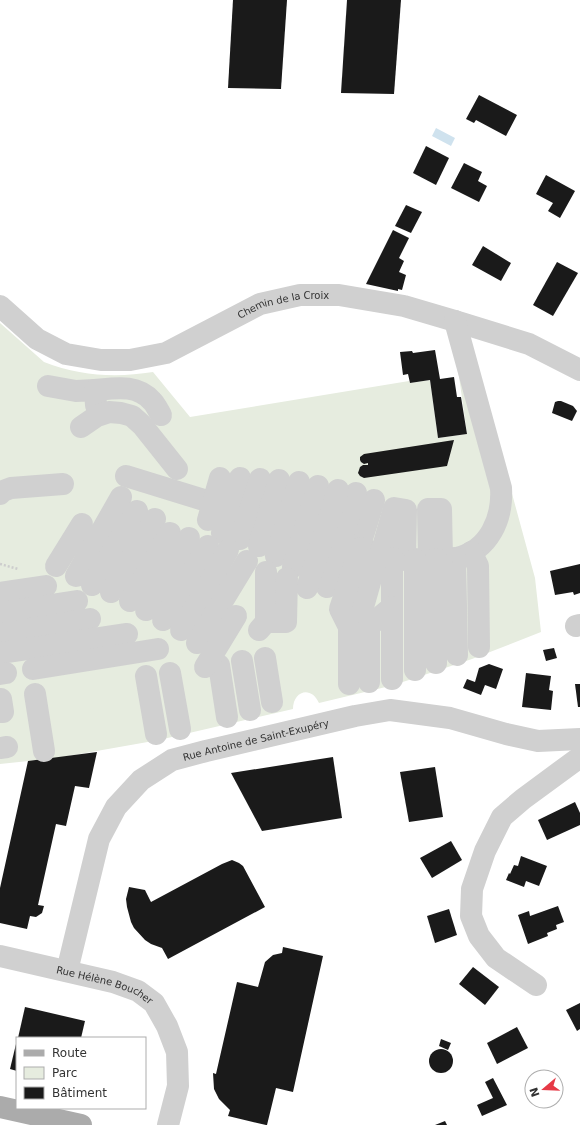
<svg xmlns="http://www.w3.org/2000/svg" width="580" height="1125" viewBox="0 0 580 1125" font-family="'DejaVu Sans',sans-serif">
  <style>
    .green { fill: #e6ecdf }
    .water { fill: #cfe2ee }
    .building { fill: #1a1a1a }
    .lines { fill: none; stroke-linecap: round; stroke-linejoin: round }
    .path { stroke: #cdcdcd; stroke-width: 2.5; stroke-dasharray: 2 2; stroke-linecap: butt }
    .minor { stroke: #d0d0d0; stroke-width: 22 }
    .major { stroke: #ababab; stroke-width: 22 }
    .labels { text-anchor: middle; stroke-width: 4; stroke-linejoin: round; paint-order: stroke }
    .street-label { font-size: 10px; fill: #333; stroke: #fff }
  </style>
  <rect width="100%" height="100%" fill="#fff"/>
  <path class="green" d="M0,323L44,362C80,376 116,378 153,372L190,417L409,381L410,383L430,380L438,438L467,434L455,348L472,347L535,578L541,632L472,659L409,680L390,686L319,703C311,685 293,691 293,709L159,740L57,758L0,764Z"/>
  <path class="water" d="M436,128L455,138L451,146L432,136Z"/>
  <g class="building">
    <path d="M233,0H287L281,89L228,88Z"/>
    <path d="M347,0H401L394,94L341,93Z"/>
    <path d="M479,95L517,115L506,136L476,120L474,123L466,119Z"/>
    <path d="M426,146L449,158L436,185L413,173Z"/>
    <path d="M464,163L482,172L478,181L487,186L479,202L451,188Z"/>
    <path d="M546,175L575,191L560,218L548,211L553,203L536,194Z"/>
    <path d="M406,205L422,212L411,233L395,226Z"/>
    <path d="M393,230L409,238L399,258L404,261L399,272L406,275L402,290L398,289V291L366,284Z"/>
    <path d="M483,246L511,263L501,281L472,265Z"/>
    <path d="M557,262L578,273L553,316L533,305Z"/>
    <path d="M435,350L440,379L454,377L457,397H461L467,434L438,438L430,380L410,383L408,374L403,375L400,352L412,351L413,353Z"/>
    <path d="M558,401H561L573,406L577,411L572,421L552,413L555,402Z"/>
    <path d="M454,440L447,466L364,478L360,476L358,473L360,467L363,465H368V463L364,464L361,462L360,460V457L364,454Z"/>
    <path d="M580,564V593L574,595L573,592L555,595L550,571Z"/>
    <path d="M554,648L557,658L546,661L543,650Z"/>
    <path d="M489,664L503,669L496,689L485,685L481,695L463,688L467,679L475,682L479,668Z"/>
    <path d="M526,673L551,676L549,690L553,691L551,710L522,707Z"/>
    <path d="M575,684H580V707H578Z"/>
    <path d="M97,752L89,788L75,786L66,826L56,824L38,905L44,906L42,913L36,917L30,916L27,929L0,923V888L28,761Z"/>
    <path d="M333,757L342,818L262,831L231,773Z"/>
    <path d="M435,767L443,817L409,822L400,772Z"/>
    <path d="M575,802L580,813V825L547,840L538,820Z"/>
    <path d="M451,841L462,860L432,878L420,858Z"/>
    <path d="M521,856L547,866L539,886L526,881L524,887L506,880L509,873L510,874L514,865L518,866Z"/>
    <path d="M232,860L239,863L243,866L265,907L168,959L162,948L151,944L145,940L134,928L131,922L127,907L126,899L129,887L145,890L151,902L222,864Z"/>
    <path d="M558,906L564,922L556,925L557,929L547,933L548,936L528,944L518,915L529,911L530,916Z"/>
    <path d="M449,909L457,935L435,943L427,916Z"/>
    <path d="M283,947L323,956L293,1092L276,1088L267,1125H266L228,1116L230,1110L219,1099L214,1089L213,1073L216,1074L237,982L258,987L265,962L273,955L282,953Z"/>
    <path d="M473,967L499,987L485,1005L459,984Z"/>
    <path d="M580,1003V1029L577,1031L566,1010Z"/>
    <path d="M25,1007L85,1021L81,1038H18Z"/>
    <path d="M517,1027L528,1048L497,1064L487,1043Z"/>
    <path d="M441,1039L451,1043L448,1050L439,1046Z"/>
    <path d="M16,1044H17V1071L10,1069Z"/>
    <circle cx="441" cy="1061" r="12"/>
    <path d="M493,1078L507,1105L482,1116L477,1105L493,1098L485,1082Z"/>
    <path d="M445,1121L447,1125H435Z"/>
  </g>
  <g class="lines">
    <path class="path" d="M0,564L18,569"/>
    <g class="minor">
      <path id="s1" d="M0,306L37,339L66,354L101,360H130L166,353L260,304L300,295H339L404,306L455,321L529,344L580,370"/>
      <path d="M48,386L76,391L95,390L96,405"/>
      <path d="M95,390C116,388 137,384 152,401C156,405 158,410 161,415"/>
      <path d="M81,427L97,416L109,412L121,413L132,416L142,425L177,469"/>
      <path d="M126,476L392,558C407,560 423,559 438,559C444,559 451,559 457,558C489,550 503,519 501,488L455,321"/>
      <path d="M0,494L3,491L11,488L63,484"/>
      <path d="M208,520L220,478"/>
      <path d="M222,533L240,478"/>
      <path d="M240,539L260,479"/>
      <path d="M259,546L279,480"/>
      <path d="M359,548L374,500"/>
      <path d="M471,552L478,566L479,647"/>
      <path d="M381,554L394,508L406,510L405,560"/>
      <path d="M276,556L299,482"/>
      <path d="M392,558V679"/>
      <path d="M455,558L457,655"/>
      <path d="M429,559L428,509H441L442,559"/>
      <path d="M436,559V663"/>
      <path d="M415,560V670"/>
      <path d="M56,566L82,524"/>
      <path d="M293,567L318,486"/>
      <path d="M76,576L121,497"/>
      <path d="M92,585L137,511"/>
      <path d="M327,587L356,493"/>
      <path d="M307,588L338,490"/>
      <path d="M111,592L155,519"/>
      <path d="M0,593L46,586"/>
      <path d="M130,601L170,533"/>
      <path d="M146,610L189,538"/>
      <path d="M0,613L77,601"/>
      <path d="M163,620L208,546"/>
      <path d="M266,622V572"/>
      <path d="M576,626L580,625"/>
      <path d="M349,627L359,621L378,554"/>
      <path d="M181,630L202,596L228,550"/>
      <path d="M259,630L266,622H286L287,578"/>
      <path d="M0,634L90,619"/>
      <path d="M197,643L247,561"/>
      <path d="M0,653L127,634"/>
      <path d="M265,658L272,702"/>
      <path d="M242,661L250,710"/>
      <path d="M219,665L227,717"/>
      <path d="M205,667L236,616"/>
      <path d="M33,669L158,649"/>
      <path d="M170,673L180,729"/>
      <path d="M0,674L6,673"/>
      <path d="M146,676L156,734"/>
      <path d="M369,682V626L392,607"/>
      <path d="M349,684V627L340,609L360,548"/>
      <path d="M35,694L44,751"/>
      <path d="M0,712H3L1,699"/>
      <path d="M0,748L7,747"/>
      <path id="s2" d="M0,956L113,982L138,991L154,1003L167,1026L177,1052L178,1086L168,1125"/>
      <path id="s3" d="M67,971L99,839L116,807L141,780L172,760L206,751L355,716L390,710L450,718L506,734L538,741L580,739"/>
      <path d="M536,985L496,958L479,936L471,916L472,889L485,851L502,817L523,799L580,757"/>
    </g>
    <path class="major" d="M0,1107L81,1125"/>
  </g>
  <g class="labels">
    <g class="street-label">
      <text dy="4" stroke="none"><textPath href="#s1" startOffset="312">Chemin de la Croix</textPath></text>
      <text dy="4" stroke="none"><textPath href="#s3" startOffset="332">Rue Antoine de Saint-Exupéry</textPath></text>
      <text dy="4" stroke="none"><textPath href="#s2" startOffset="109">Rue Hélène Boucher</textPath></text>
    </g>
  </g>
  <rect x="16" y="1037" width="130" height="72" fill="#ffffff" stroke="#adadad"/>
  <rect x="24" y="1050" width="20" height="6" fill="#ababab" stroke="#adadad"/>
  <text x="52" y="1057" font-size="12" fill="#333333">Route</text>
  <rect x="24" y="1067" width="20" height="12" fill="#e6ecdf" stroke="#adadad"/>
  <text x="52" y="1077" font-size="12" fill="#333333">Parc</text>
  <rect x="24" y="1087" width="20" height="12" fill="#1a1a1a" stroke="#adadad"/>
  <text x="52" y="1097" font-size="12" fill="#333333">Bâtiment</text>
  <g transform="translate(544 1089) rotate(251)"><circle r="19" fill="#ffffff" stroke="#adadad"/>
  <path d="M0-3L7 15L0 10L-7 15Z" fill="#e63946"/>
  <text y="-6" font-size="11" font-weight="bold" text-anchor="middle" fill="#333333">N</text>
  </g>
</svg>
